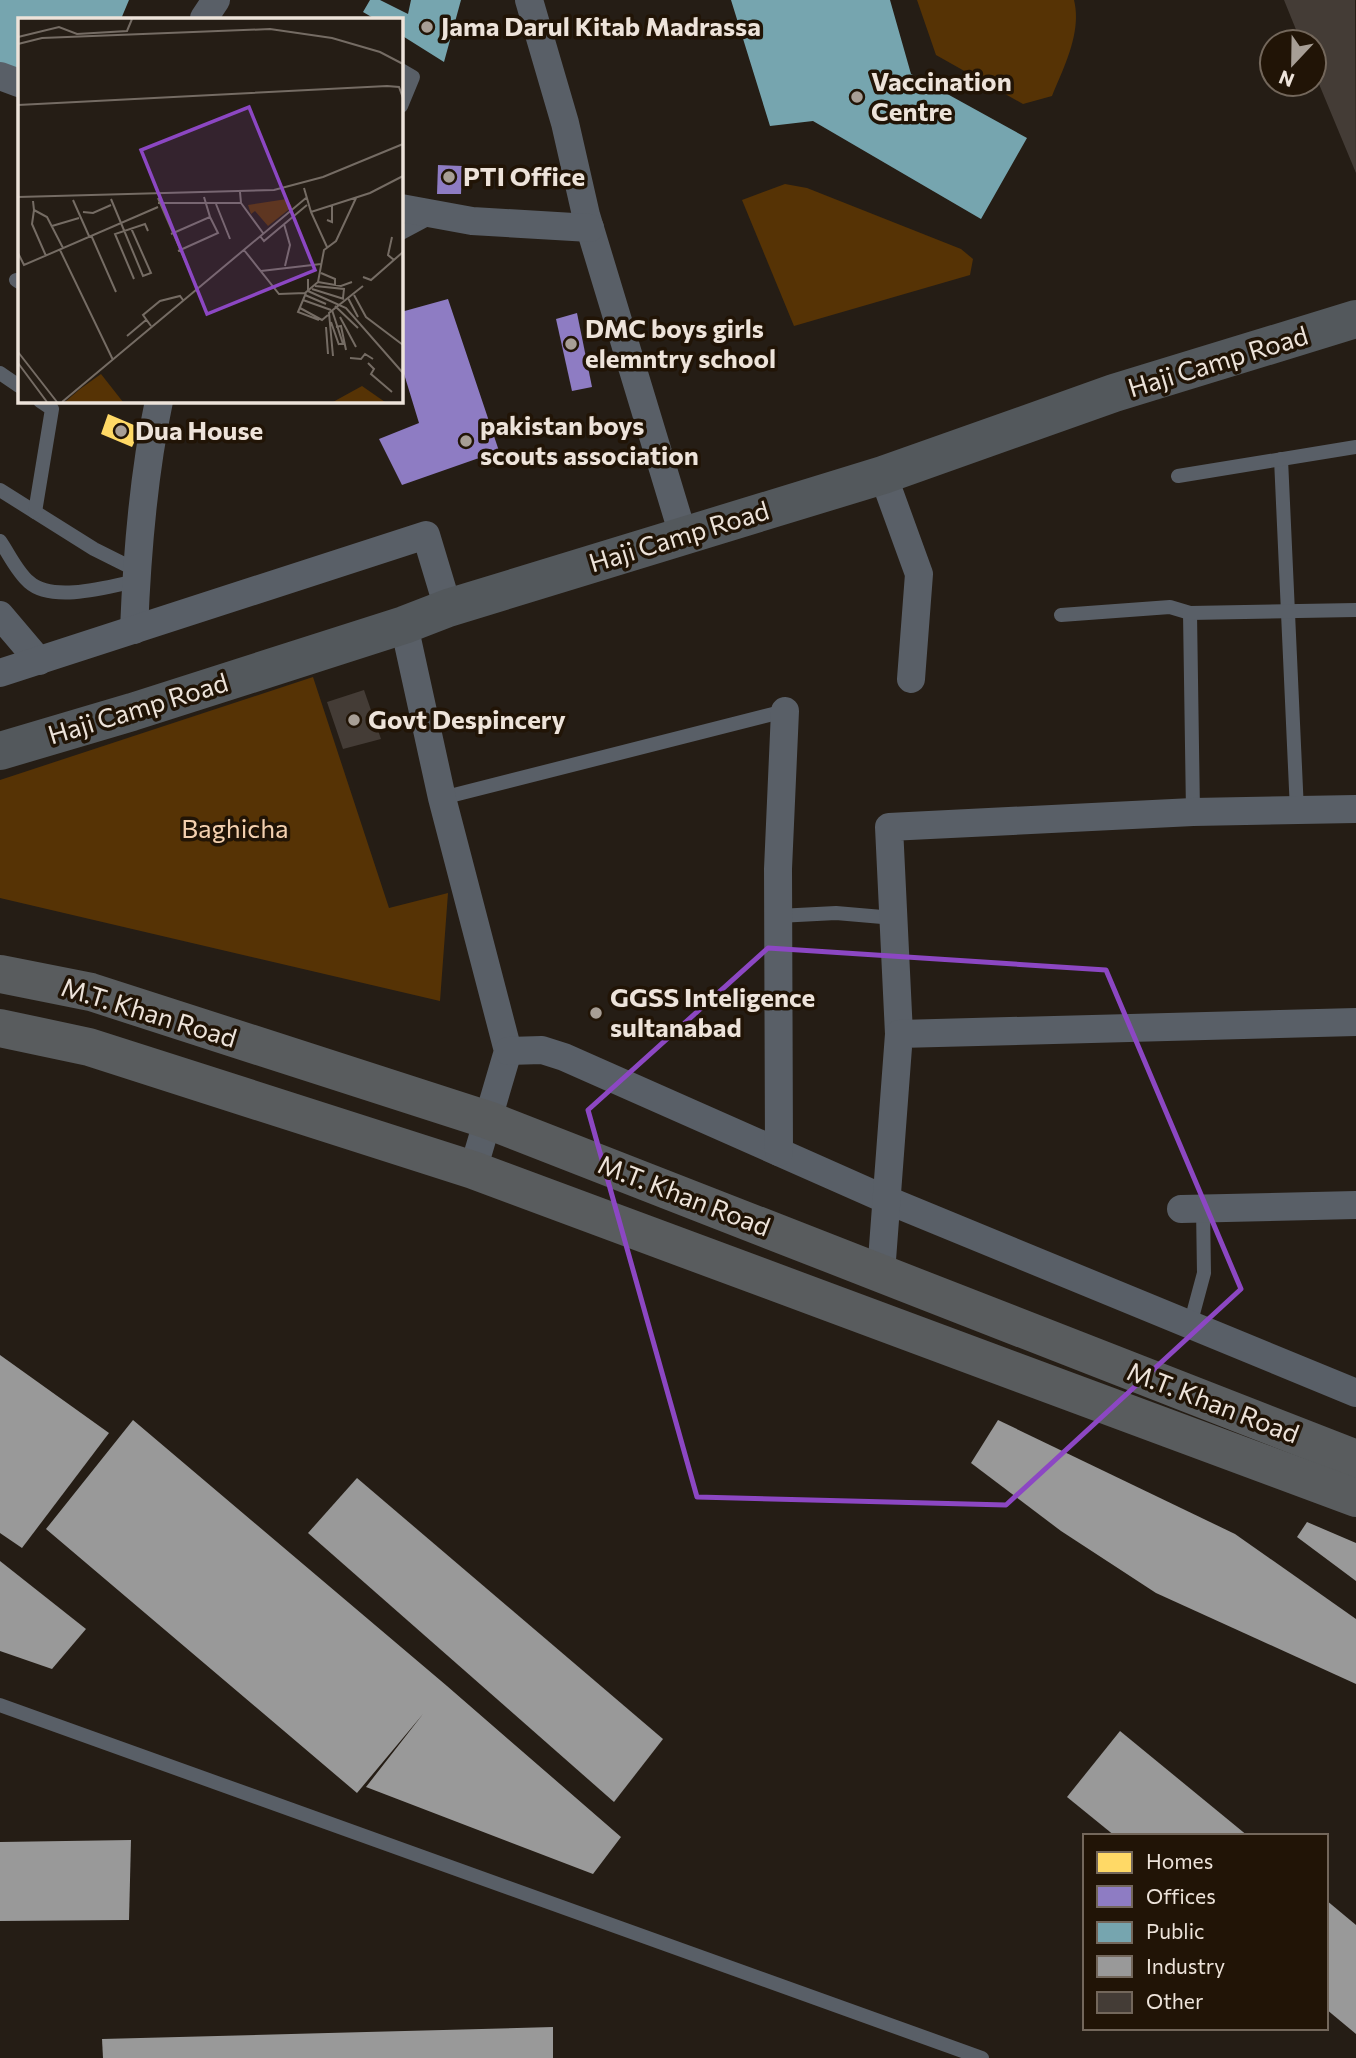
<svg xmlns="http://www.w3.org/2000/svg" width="1356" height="2058" viewBox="0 0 1356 2058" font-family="Commissioner,sans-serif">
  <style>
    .green { fill: #563305 }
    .homes { fill: #ffd966 }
    .offices { fill: #8e7cc3 }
    .public { fill: #76a5af }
    .industry { fill: #999 }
    .building { fill: #443c36 }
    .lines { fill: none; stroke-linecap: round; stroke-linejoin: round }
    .lane { stroke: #595f67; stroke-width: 14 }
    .street { stroke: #595f67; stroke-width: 28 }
    .secondary { stroke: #53585c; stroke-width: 38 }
    .highway { stroke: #595c5e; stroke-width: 38 }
    .marked { fill: none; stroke: #8c47c3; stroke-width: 5; stroke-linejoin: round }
    .poi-dot { fill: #a79e95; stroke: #211406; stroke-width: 2.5 }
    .labels { text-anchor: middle; stroke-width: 7; stroke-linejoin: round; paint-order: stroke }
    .poi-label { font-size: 26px; font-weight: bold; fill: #ede3da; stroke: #211406; text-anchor: start }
    .street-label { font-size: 26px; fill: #ede3da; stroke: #211406 }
    .park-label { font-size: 26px; fill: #f4d0af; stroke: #211406 }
    .inset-road { fill: none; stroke: #756c64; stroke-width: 2 }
    .view { fill: #8c47c3; fill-opacity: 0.15; stroke: #8c47c3; stroke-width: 3.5 }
    .inset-edge { fill: none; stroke: #ede3da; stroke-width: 3.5 }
  </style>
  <rect width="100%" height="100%" fill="#251d15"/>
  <g class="green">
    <path d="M917,0H1074C1082,32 1064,67 1052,96L1023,104L936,55Z"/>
    <path d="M785,184L807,188L961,249L973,259L970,275L794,326L742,200Z"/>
    <path d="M313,677L389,908L448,893L440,1001L0,898V780Z"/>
  </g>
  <path class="homes" d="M108,414L141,428L132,447L101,434Z"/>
  <g class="offices">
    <path d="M438,165L462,166L461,194H437Z"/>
    <path d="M448,299L499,451L402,485L379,439L419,423L401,364V312Z"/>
    <path d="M577,313L592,387L572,391L556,319Z"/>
  </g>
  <g class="public">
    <path d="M0,0H129L121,19H19V76L0,69Z"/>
    <path d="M370,0H380L408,14L411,0H461L444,62L401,35V19H375L363,12Z"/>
    <path d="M731,0H890L911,74L1027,138L981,219L813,121L770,126Z"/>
  </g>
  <g class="industry">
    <path d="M0,1355L109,1433L22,1548L0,1533Z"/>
    <path d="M133,1420L447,1686L621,1837L593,1874L366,1787L423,1714L357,1793L46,1529Z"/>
    <path d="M998,1420L1235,1534L1356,1619V1684L1156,1593L1061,1531L971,1463Z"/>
    <path d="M357,1478L663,1739L614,1802L308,1533Z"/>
    <path d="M1307,1522L1356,1543V1581L1297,1537Z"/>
    <path d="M0,1561L86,1629L52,1669L0,1651Z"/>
    <path d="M1120,1731L1248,1836H1115L1067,1797Z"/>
    <path d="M131,1840L129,1920L0,1921V1842Z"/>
    <path d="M1326,1900L1356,1925V2034L1326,2009Z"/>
    <path d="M553,2027V2058H103L102,2039Z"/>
  </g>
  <g class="building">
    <path d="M1284,0H1355L1356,173L1314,72V42H1301Z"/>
    <path d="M364,690L381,739L343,749L327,702Z"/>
  </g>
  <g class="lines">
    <g class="lane">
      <path d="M401,70L413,77L401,106"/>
      <path d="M401,233L431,217"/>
      <path d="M16,280L19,282"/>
      <path d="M0,373L19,386"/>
      <path d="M1281,459L1297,811"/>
      <path d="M1178,476L1356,447"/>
      <path d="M0,490L94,549L136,570"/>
      <path d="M35,512L52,409L40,401"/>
      <path d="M0,541C9,554 17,572 29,582C52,603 108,587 136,581"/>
      <path d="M1190,613L1193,812"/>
      <path d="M1061,615L1170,607L1190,613L1356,610"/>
      <path d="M442,798L785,711"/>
      <path d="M778,916L836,913L894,918"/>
      <path d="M1190,1325L1204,1273L1203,1208"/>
      <path d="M0,1705L982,2058"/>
    </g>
    <g class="street">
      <path d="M529,0L565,123L586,215L683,535"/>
      <path d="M204,18L216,0"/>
      <path d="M0,76L19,83"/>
      <path d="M401,208L472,221L590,228"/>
      <path d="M883,475L919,574L911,679"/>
      <path d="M0,615L39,661"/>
      <path d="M404,625L442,798L508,1051L473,1170"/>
      <path d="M134,630C137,553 143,476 159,401"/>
      <path d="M0,673L426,535L448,608"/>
      <path d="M899,1034L889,827L1193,812L1356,809"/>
      <path d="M508,1051L542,1050L564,1057L887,1200L1356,1393"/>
      <path d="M779,1152L778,869L785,711"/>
      <path d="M1181,1209L1356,1205"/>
      <path d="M881,1273L899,1034L1356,1022"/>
    </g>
    <path class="secondary" d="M0,751L132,712L404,625L448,608L883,475L1114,393L1356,319"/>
    <g class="highway">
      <path d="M0,974L91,992L488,1120L1356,1459"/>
      <path d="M0,1028L89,1047L473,1170L1356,1498"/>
    </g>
  </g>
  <path class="marked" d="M768,948L1106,970L1241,1289L1006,1505L697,1497L588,1110Z"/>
  <g class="poi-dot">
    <circle cx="427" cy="27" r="7"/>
    <circle cx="857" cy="97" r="7"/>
    <circle cx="449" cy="177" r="7"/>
    <circle cx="571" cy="344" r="7"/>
    <circle cx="121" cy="431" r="7"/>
    <circle cx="466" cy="441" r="7"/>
    <circle cx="354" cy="720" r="7"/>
    <circle cx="596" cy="1013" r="7"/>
  </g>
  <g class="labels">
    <g class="poi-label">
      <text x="441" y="36">Jama Darul Kitab Madrassa</text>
      <text x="871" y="91">Vaccination<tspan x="871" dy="30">Centre</tspan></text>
      <text x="463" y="186">PTI Office</text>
      <text x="585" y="338">DMC boys girls<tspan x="585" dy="30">elemntry school</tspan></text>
      <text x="480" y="435">pakistan boys<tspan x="480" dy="30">scouts association</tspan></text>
      <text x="135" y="440">Dua House</text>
      <text x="368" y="729">Govt Despincery</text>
      <text x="610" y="1007">GGSS Inteligence<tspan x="610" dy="30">sultanabad</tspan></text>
    </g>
    <g class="street-label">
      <text transform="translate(1218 362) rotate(-17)" y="9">Haji Camp Road</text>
      <text transform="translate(679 537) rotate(-17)" y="9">Haji Camp Road</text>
      <text transform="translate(138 709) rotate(-17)" y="9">Haji Camp Road</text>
      <text transform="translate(149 1013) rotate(17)" y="9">M.T. Khan Road</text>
      <text transform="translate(684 1196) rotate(21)" y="9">M.T. Khan Road</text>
      <text transform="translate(1213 1403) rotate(21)" y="9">M.T. Khan Road</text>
    </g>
    <g class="park-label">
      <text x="235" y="838">Baghicha</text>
    </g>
  </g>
  <g transform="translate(18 18)">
    <rect width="385" height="385" fill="#251d15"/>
    <path d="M269,181L274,189L250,208L237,193L233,196L230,187ZM83,356L105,384H47L62,371ZM344,368L367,384H315L324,379Z" fill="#563305"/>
    <path class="inset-road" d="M0,19L41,9L59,16L109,13L114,1M0,26L24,20L252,11L314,20L362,34L385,46M0,87L369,68L381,69L385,80M286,170L293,194L352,175L385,158M222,174L223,185L245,215M0,179L256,172L305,159L385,126M140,180L179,270M93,181L125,258L133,255L113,210M55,182L71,218M15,183L16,192L29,199L45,230M140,185H223M198,186L212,221M16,192L14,206L28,238M65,194L75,195L93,187M293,194L309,229M309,202L314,204V188M266,206L272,227L267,248M34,208L61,200M153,216L192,199L186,179M73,217L98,274M242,218L246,223L289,187M374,219L370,237L376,242M42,232L95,342M226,232L261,276L287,275L300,264L306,232L318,223L338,180M160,233L200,215L192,199M0,235L6,247L140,189M243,253L303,246M303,255L317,261V267M345,259L353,262L385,234M116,261L97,216L127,206L130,213M290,261V273L328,290L385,355M300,264L323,268L334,264M297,268L326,271L325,280M294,271L326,281M288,275L280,294L301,302M287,277L308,286M336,277L348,299L385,327M330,280L340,299M285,282L313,292M317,288L340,310M282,290L304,302L310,297M314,292L325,326H321M322,299L338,329M313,304L321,327M133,308L125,297L142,283L162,278L165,282M308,309L310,336M318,309L323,308L328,332M109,318L128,302M0,334L39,384M315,338L311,295L345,268M332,340L343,341L347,336L355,341M0,345L29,384M350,345L356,351L353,356L374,374M44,384L288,180"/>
    <path class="view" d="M231,89L297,252L189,296L123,132Z"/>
    <rect width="385" height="385" class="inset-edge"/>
  </g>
  <rect x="1083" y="1834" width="245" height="196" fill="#211406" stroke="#73675b" stroke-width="2"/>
  <rect x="1097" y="1852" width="35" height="21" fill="#ffd966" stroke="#73675b" stroke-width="2"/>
  <text x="1146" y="1869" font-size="21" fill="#ede3da">Homes</text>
  <rect x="1097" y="1886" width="35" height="21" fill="#8e7cc3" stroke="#73675b" stroke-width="2"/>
  <text x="1146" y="1904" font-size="21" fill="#ede3da">Offices</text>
  <rect x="1097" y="1922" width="35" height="21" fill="#76a5af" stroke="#73675b" stroke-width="2"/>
  <text x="1146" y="1939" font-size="21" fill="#ede3da">Public</text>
  <rect x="1097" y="1956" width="35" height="21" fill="#999999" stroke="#73675b" stroke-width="2"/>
  <text x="1146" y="1974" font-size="21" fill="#ede3da">Industry</text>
  <rect x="1097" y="1992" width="35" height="21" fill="#443c36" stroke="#73675b" stroke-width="2"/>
  <text x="1146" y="2009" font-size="21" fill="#ede3da">Other</text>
  <g transform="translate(1293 63) rotate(202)"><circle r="33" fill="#211406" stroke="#73675b" stroke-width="2"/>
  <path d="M0-5L12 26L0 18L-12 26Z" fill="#a79e95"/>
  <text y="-10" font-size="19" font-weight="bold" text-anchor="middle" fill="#ede3da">N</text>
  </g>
</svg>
